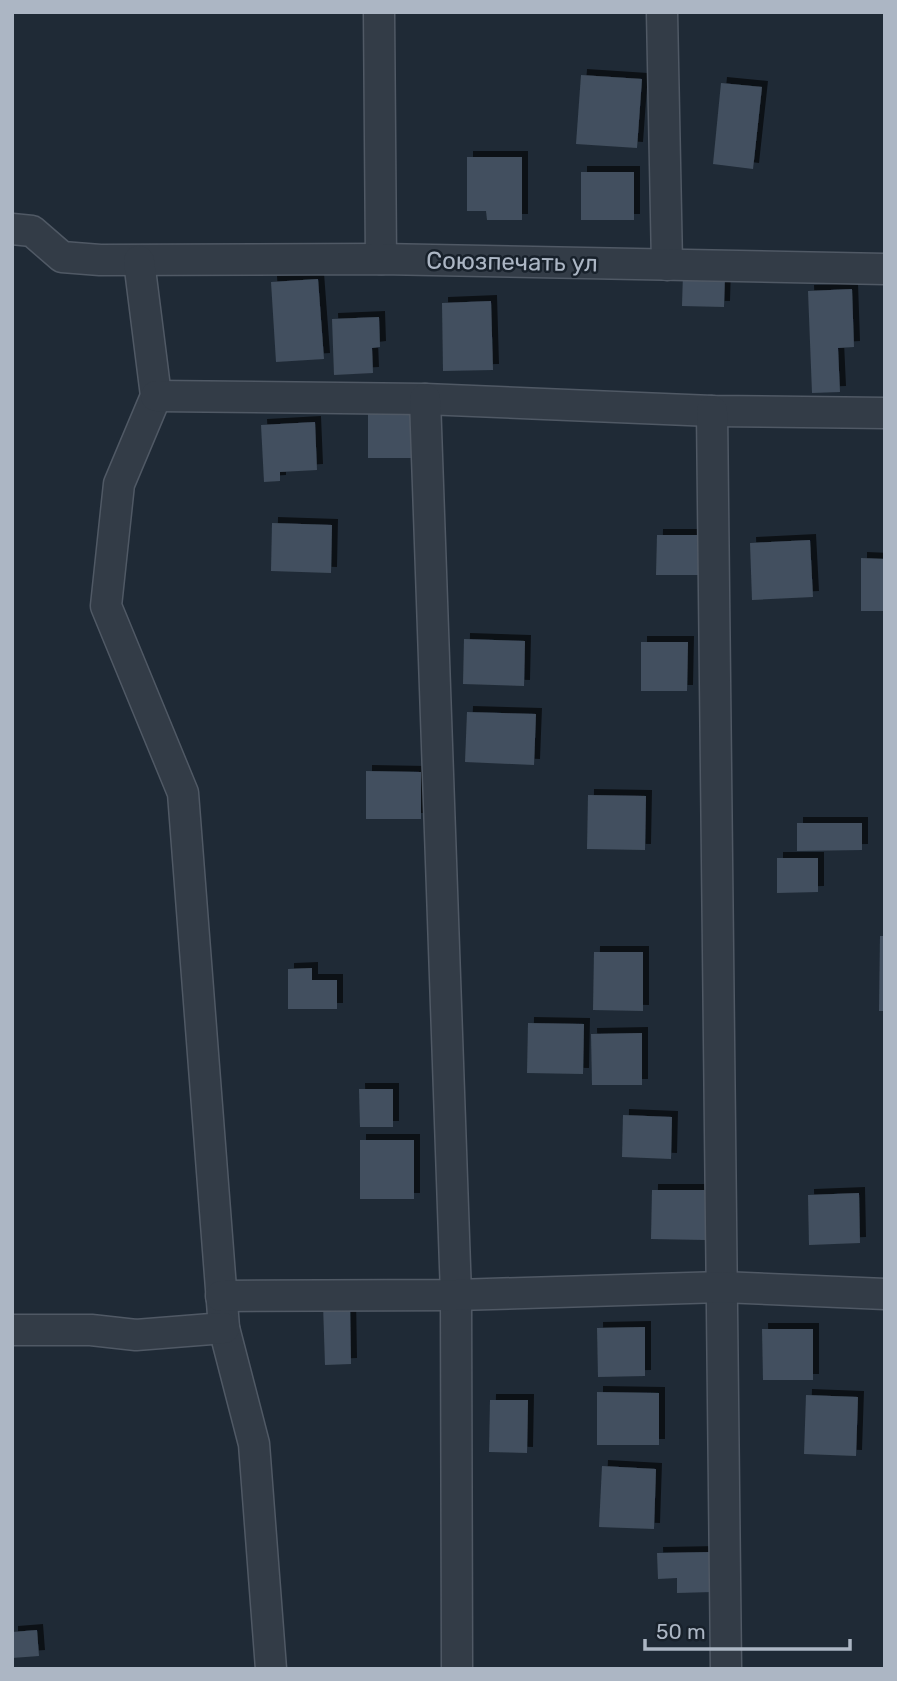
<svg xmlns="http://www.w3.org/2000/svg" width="897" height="1681" viewBox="0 0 897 1681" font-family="Rubik,sans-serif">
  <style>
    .building { fill: #424f5e; filter: url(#shadow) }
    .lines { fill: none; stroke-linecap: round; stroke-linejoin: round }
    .minor-casing { stroke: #505965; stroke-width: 33 }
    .minor { stroke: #333c47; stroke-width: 30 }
    .labels { text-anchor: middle; stroke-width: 5; stroke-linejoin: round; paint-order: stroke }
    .street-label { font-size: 24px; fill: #acb6c4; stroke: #18212b }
  </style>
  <defs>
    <filter id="shadow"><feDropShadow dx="6" dy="-6" stdDeviation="0" flood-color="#0009"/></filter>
  </defs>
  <rect width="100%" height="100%" fill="#1f2a36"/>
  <g class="building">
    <path d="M581,75L642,79L637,148L576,144Z"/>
    <path d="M721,83L762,87L753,169L713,164Z"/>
    <path d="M467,157H522V220H487L486,211H467Z"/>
    <rect x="581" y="172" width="53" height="48"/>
    <path d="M683,273L725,274L724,307L682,306Z"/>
    <path d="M318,279L324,359L276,362L271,282Z"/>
    <path d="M852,289L854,347L838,348L840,392L812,393L808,291Z"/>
    <path d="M491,301L493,370L443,371L442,303Z"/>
    <path d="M379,317L380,347L372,348L373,373L334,375L332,319Z"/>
    <rect x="368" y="411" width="49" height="47"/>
    <path d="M315,422L317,470L280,472V481L264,482L261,425Z"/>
    <path d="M272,523L332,525L331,573L271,571Z"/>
    <path d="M657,535H698V575H656Z"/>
    <path d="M810,540L813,597L752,600L750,543Z"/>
    <path d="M861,558L885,559V611H861Z"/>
    <path d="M464,639L525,641L524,686L463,684Z"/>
    <path d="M641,642H688L687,691H641Z"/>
    <path d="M467,712L536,714L534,765L465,762Z"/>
    <path d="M366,771L421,772V819H366Z"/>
    <path d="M588,795L646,796L645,850L587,849Z"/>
    <path d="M797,823H862V850L797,851Z"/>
    <path d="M777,858H818V892L777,893Z"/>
    <path d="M880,936H885V1011H879Z"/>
    <path d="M594,952H643V1011L593,1010Z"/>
    <path d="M312,968V980H337V1009H288V969Z"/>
    <path d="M528,1023L584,1024L583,1074L527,1073Z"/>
    <path d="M642,1033V1085H592L591,1034Z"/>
    <path d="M359,1089H393V1127H360Z"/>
    <path d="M623,1115L672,1117L671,1159L622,1157Z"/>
    <rect x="360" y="1140" width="54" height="59"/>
    <path d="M652,1190H705V1240L651,1239Z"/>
    <path d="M859,1193L860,1243L809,1245L808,1195Z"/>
    <path d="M350,1303L351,1364L325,1365L323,1304Z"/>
    <path d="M645,1327V1376L598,1377L597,1328Z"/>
    <path d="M762,1329H813V1380H763Z"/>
    <path d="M597,1392L659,1393V1445H597Z"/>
    <path d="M806,1395L858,1397L856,1456L804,1454Z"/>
    <path d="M490,1400H528L527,1453L489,1452Z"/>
    <path d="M602,1466L656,1469L654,1529L599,1527Z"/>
    <path d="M711,1552L712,1592L677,1593V1578L658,1579L657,1553Z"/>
    <path d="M37,1630L39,1656L12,1658V1632Z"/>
  </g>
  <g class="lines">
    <g class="minor-casing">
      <g id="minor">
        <path d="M379,12L381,259"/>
        <path d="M662,12L667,265"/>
        <path d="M12,229L32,231L62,257L100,260L381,259L885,269"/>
        <path d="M139,261L156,396L119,484L106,606L183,793L224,1328L254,1444L271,1669"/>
        <path d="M156,396L425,399L712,411L885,413"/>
        <path d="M425,399L456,1295L457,1669"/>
        <path d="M712,411L726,1669"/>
        <path d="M221,1296L456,1295L722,1287L885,1294"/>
        <path d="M12,1330H91L136,1335L224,1328"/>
      </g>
    </g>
    <use href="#minor" class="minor"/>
  </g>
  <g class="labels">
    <g class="street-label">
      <text transform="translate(512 262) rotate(1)" y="8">Союзпечать ул</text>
    </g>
  </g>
  <rect width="897" height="1681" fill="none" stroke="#acb6c4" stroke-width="28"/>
  <path d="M645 1639v10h205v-10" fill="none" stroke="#acb6c4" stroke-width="3.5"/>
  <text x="656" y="1639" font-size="21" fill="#acb6c4" stroke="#18212b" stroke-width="5" paint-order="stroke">50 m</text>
</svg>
